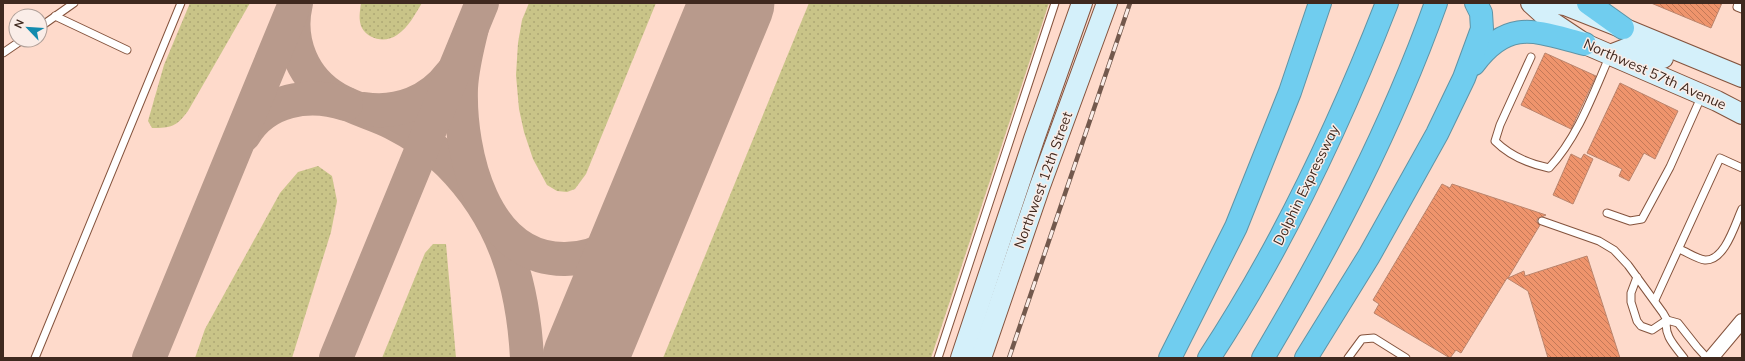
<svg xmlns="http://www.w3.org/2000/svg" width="1745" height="361" viewBox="0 0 1745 361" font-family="Mulish,sans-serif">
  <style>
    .grass { fill: url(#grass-dots) }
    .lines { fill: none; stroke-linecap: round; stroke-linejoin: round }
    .taxiway { stroke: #b89a8c; stroke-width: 34 }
    .runway { stroke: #b89a8c; stroke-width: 85 }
    .building { fill: url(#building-back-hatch); stroke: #ba846c }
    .service-casing { stroke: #84533d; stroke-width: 9 }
    .minor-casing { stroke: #84533d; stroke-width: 16 }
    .secondary-casing { stroke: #84533d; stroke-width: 22 }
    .motorway-casing { stroke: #5f94a6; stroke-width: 24 }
    .service { stroke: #fff; stroke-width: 7 }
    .minor { stroke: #fff; stroke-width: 14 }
    .secondary { stroke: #d4f0fa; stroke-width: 20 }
    .motorway { stroke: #70cdef; stroke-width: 22 }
    .rail-casing { stroke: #73594d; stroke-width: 4.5 }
    .rail { stroke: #faede8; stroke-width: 3; stroke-dasharray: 9; stroke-linecap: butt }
    .labels { text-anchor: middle; stroke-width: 3; stroke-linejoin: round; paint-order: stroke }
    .street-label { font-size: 14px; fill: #3f291f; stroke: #faede8 }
  </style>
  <defs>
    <pattern id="grass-dots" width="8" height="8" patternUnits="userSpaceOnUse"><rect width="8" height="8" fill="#c9c488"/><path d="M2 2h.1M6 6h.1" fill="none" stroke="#aea875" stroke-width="1.8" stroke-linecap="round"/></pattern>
    <pattern id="building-back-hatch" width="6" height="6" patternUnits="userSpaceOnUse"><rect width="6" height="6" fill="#ef946c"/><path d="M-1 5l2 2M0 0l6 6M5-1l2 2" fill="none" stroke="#c37958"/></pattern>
  </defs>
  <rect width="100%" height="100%" fill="#fedacb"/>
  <g class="grass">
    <path d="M190,3H250L188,111C176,127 171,128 152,128L148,121L164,65Z"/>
    <path d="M361,3H422C415,14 409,27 397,35C386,43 369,40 362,28C358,20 360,11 361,3Z"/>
    <path d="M529,3H656L586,174L575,189L567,192L557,191L547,185L533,159L524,132L519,109L516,75L518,43L522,20Z"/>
    <path d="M809,3H1049L931,358H663Z"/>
    <path d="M318,166L332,176L337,201L331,232L292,358H195L205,329L280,193L298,172Z"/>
    <path d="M433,244H446L456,358H382L425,253Z"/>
  </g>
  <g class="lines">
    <g class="taxiway">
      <path d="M296,3C287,41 303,80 337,99C355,109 375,114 393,123C413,133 433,147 449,163C504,218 523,283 527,358"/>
      <path d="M472,28C467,48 462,68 461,88C459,152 483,260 565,259C607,258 627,236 649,203"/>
      <path d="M364,109C398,114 430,102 451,74"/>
      <path d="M244,135C265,99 309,92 346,104"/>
      <path d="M149,358L292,11"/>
      <path d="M336,358L482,3"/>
    </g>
    <path class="runway" d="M585,358L732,3"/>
  </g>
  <g class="building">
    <path d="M1651,3H1722L1711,28Z"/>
    <path d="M1545,53L1596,76L1571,129L1521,105Z"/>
    <path d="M1620,83L1678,111L1655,159L1644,153L1629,181L1619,176L1622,169L1587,153Z"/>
    <path d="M1571,154L1581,159L1584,154L1593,159L1573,204L1553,195Z"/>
    <path d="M1442,184L1450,188L1452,184L1546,215L1537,219V222L1540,225L1508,278L1524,271L1525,276L1587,256L1620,358H1548L1528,291L1507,278L1461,353L1456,350L1450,358L1374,313L1379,304L1373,300Z"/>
  </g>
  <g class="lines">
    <g class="service-casing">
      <g id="service">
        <path d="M1738,3L1737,7L1742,9"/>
        <path d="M55,16L127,50"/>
        <path d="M40,27L74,3"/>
        <path d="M3,53L22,40"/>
        <path d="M1531,57L1500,125L1495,141C1509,155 1530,164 1549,168C1578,137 1593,94 1610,55"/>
        <path d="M1607,213L1630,221L1642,219L1670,167L1702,95"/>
        <path d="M1542,221L1599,241L1614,250L1628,265L1663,313L1667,320C1663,335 1675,346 1684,358"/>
        <path d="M1679,249C1687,252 1697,259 1705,260C1725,261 1735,224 1742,209"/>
        <path d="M1637,277L1631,293V302L1637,321L1641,326L1652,330L1667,320"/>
        <path d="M1655,300L1720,158L1742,168"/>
        <path d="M1667,320L1678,323L1697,347L1707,358"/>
        <path d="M35,358L181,3"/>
        <path d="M938,358L1055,3"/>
        <path d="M1348,358L1362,339L1374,338L1406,358"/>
      </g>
    </g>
    <g class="minor-casing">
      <path id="minor" d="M1711,358L1742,321"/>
    </g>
    <g class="secondary-casing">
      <g id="secondary">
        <path d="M1531,3L1552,22L1585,44L1717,101L1742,114"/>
        <path d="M1552,3L1565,5L1623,28L1742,77"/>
        <path d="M1610,55L1628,48L1638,49L1663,58"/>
        <path d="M961,358L1034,139L1082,3"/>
        <path d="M981,358L1040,186L1107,3"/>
      </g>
    </g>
    <g class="motorway-casing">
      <g id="motorway">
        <path d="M1588,3L1623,28"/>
        <path d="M1474,64C1509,17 1537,32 1585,44"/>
        <path d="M1170,358L1236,227L1290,92L1320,3"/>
        <path d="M1209,358C1282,247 1339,126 1387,3"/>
        <path d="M1263,358C1331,243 1391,129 1436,3"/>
        <path d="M1306,358L1369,256L1437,134L1464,78L1482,29L1481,13L1476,3"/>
      </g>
    </g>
    <use href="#service" class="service"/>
    <use href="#minor" class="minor"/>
    <use href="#secondary" class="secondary"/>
    <use href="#motorway" class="motorway"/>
    <g class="rail-casing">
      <path id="rail" d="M1009,358L1130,3"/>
    </g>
    <use href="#rail" class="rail"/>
  </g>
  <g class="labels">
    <g class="street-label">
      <text transform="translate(1655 74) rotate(24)" y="5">Northwest 57th Avenue</text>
      <text transform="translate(1043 180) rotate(-70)" y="5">Northwest 12th Street</text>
      <text transform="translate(1306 185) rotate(-64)" y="5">Dolphin Expressway</text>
    </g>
  </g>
  <rect width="1745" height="361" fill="none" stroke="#3f291f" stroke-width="8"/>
  <g transform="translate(28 28) rotate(295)"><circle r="19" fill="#faede8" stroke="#af9f98"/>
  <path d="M0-3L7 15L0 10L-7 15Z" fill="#138bae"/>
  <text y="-6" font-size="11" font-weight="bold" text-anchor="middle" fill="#3f291f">N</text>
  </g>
</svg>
